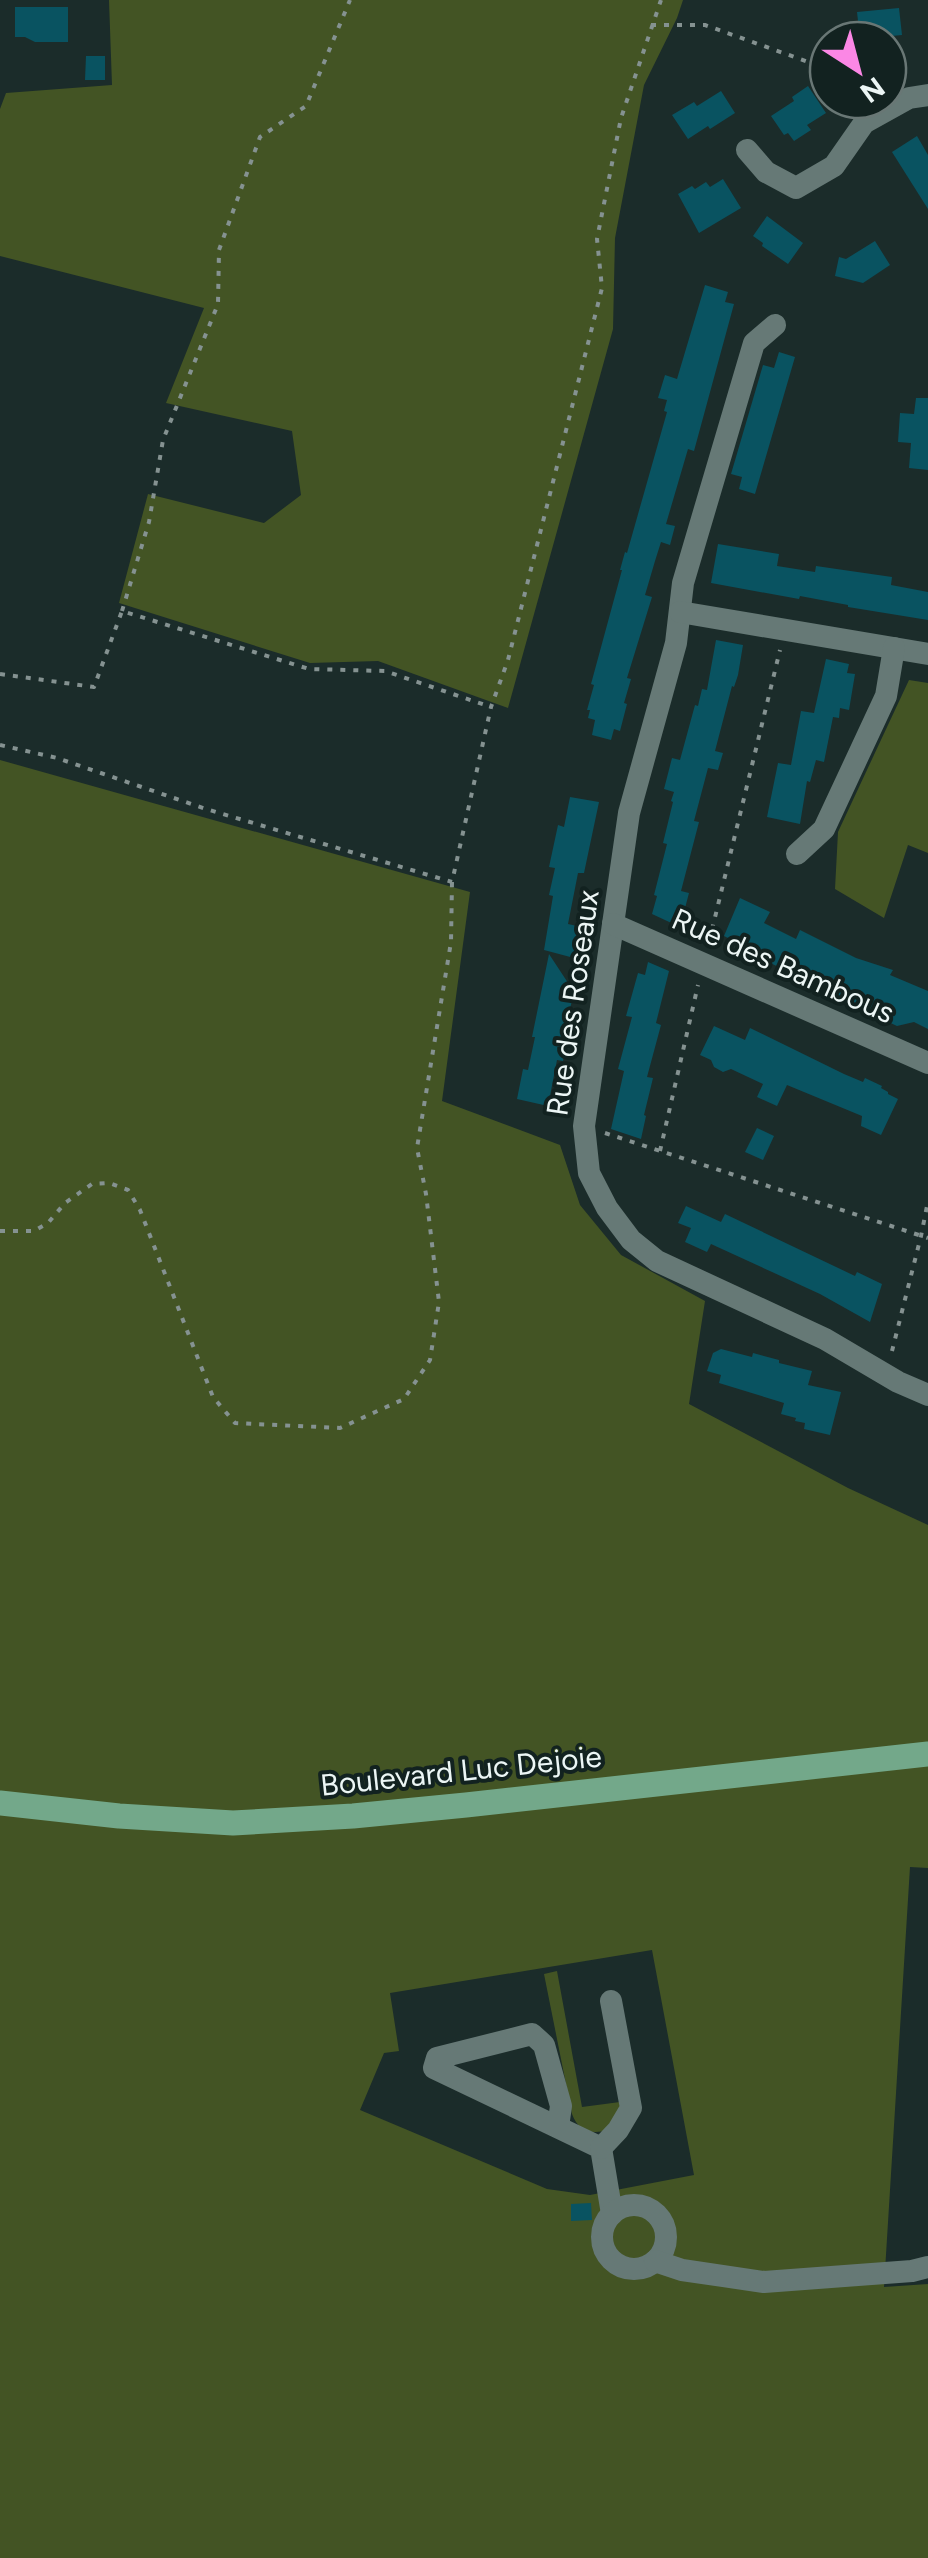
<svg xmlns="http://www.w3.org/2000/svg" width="928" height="2558" viewBox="0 0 928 2558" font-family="Figtree,sans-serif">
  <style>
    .green { fill: #435424; fill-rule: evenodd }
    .building { fill: #095361 }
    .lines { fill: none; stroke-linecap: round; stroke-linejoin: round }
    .path { stroke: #859291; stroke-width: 4; stroke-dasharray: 5 8; stroke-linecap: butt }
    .minor { stroke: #667976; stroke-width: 22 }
    .major { stroke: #73a88a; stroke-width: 25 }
    .labels { text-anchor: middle; stroke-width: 8; stroke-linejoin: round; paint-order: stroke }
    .street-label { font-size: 30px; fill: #ecf6f5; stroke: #122220 }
  </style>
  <rect width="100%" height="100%" fill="#1b2c2a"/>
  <g class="green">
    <path d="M109,0H683L677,18L644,85L615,238L613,329L508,708L378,661L310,663L119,603L148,494L264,523L301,495L292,431L166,403L204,308L0,256V109L6,93L112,85Z"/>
    <path d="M909,680L928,683V853L908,845L884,918L835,889L838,832Z"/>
    <path d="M0,760L470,892L442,1101L560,1145L580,1205L621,1255L705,1301L689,1404L848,1488L928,1525V1868L910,1867L884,2287L928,2284V2558H0ZM652,1950L694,2175L590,2195L547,2189L360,2110L384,2053L399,2051L390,1993Z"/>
    <path d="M557,1971L582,2107L620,2102L621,2109L608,2130C591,2135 578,2131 572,2114L544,1974Z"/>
  </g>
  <g class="building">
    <path d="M15,7H68V42H35L25,37H15Z"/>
    <path d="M899,8L902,35L860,39L857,12Z"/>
    <path d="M86,56H105V80H85Z"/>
    <path d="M808,86L826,113L807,125L811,130L794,141L788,133L784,135L771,116L794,101L792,97Z"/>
    <path d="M721,91L735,113L710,129L708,126L688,139L672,115L694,102L697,106Z"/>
    <path d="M917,136L928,155V209L892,152Z"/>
    <path d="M723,179L741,208L699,233L678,194L692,186L695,189L706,182L710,187Z"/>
    <path d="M767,216L803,243L788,264L762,246L763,243L753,236Z"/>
    <path d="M875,241L890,265L863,283L835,276L839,257L846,259Z"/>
    <path d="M705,285L728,292L725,302L734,304L694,451L688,449L666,524L675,526L670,545L661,542L655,561L645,595L652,597L627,678L631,679L624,703L627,704L620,731L614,729L611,740L592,735L595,720L588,718L590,710H587L594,685L591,684L622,570H620L625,552L627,553L667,412L664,411L667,400L658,398L665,375L677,379Z"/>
    <path d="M779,352L795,357L755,494L739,489L742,477L731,474L763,365L774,368Z"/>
    <path d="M916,398H928V470L909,468L911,443L898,442L900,413L914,414Z"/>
    <path d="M718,544L779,554L777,566L815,572L816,566L892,577L891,585L928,592V620L848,607V605L800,596L799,599L711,583Z"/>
    <path d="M716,640L743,645L738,675L734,687L732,686L715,751L723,753L718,770L708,768L694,821L699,822L681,891L689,893L680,927L652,914L657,896L654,895L667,844L663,843L673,802L671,801L674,792L664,789L672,758L680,760L695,705L698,706L702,689L707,690Z"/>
    <path d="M826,659L849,664L847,673L855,674L849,710L840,708L839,718L833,717L824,762L816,760L810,782L807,781L800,824L767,817L778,763L791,765L801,711L814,713Z"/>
    <path d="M570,797L599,802L584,873H578L568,924L586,928L583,941L577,944L574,958L544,950L553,896L549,895L555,868L549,867L558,825L564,827Z"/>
    <path d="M740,898L770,912L764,923L796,939L800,930L856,958L893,970L890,975L928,991V1029L914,1022L897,1026L803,982L804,979L766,961L767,958L724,936Z"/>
    <path d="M549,954L574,992L570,1009L573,1010L563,1061L557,1060L548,1106L517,1099L523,1069L528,1070L535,1037H532Z"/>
    <path d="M648,962L669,971L656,1023L661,1025L647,1077L653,1078L644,1115L646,1116L641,1139L611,1129L624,1071L618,1069L632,1017L626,1016L638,973L645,975Z"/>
    <path d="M714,1026L745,1040L750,1028L844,1074L863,1082L865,1078L882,1086L881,1088L888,1092V1094L898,1099L881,1135L861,1126L862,1116L787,1085L777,1106L757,1097L763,1084L731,1069L723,1072L714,1067L711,1060L700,1055Z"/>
    <path d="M757,1128L774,1136L763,1160L745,1152Z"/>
    <path d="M686,1206L721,1222L725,1214L855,1276L857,1272L882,1284L870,1322L820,1294L711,1244L707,1252L685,1242L691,1228L678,1223Z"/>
    <path d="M721,1349L752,1357L753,1353L779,1360V1363L812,1371L808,1385L841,1392L830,1435L804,1429L805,1423L795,1421L796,1418L781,1414L784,1403L719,1383L721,1375L707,1371L713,1353Z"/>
    <path d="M591,2203L592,2220L571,2221V2204Z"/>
  </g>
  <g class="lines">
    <g class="path">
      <path d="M651,25H705L828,69"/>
      <path d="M122,611L149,522L163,440L218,304L219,250L260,137L306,106L350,0"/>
      <path d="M0,674L94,687L122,611L309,669L385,671L491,707"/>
      <path d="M0,745L57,758L206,809L452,882L491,707L508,660L602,288L597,239L621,118L661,0"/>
      <path d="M709,942L780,650"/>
      <path d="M605,1133L928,1238"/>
      <path d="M660,1151L698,985"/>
      <path d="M0,1231H34L48,1223L65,1203L92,1184L109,1183L128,1190L140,1210L213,1397L235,1423L340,1428L404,1399L430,1360L439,1302L426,1194L417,1148L451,942L452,882"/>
      <path d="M892,1351L921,1236L928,1201"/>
    </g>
    <g class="minor">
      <path d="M747,150L766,172L796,188L834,166L864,123L909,98L928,95"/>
      <path d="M775,325L754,343L683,583L676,643L629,813L584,1126L589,1173L607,1208L631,1240L657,1261L825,1339L898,1382L928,1395"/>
      <path d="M680,612L928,654"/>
      <path d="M797,854L824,829L886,696L894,648"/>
      <path d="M613,924L928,1063"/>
      <path d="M558,2127L561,2106L544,2045L532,2034L437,2058L434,2068L601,2148L612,2214"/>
      <path d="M601,2148L618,2130L631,2108L611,2001"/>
      <circle cx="634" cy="2237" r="32"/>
      <path d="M655,2261L682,2270L764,2282L912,2271L928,2267"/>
    </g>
    <path class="major" d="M0,1803L119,1816L233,1823L353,1816L466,1805L928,1754"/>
  </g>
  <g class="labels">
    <g class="street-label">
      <text transform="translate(783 966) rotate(24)" y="10">Rue des Bambous</text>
      <text transform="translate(573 1003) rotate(-82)" y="10">Rue des Roseaux</text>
      <text transform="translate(461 1771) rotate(-6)" y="10">Boulevard Luc Dejoie</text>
    </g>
  </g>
  <g transform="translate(858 70) rotate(144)"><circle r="48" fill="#122220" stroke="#697775" stroke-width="2.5"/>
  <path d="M0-8L18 38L0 25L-18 38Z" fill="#fb87e5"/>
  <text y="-15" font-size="28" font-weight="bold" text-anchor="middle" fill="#ecf6f5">N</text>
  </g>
</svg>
